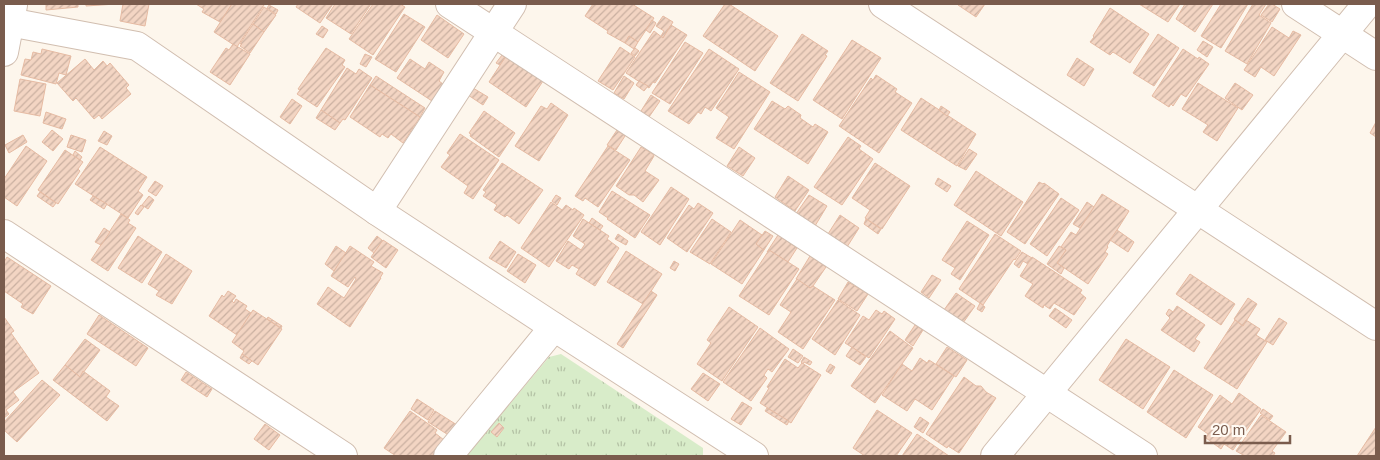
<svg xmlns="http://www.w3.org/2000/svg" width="1380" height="460" viewBox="0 0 1380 460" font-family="Helvetica,sans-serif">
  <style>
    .park { fill: url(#park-tufts) }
    .building { fill: url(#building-hatch); stroke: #e6bba3 }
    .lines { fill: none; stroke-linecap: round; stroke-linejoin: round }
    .minor-casing { stroke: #d1beb0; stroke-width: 30 }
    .minor { stroke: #fff; stroke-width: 28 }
  </style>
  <defs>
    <pattern id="park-tufts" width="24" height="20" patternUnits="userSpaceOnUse" patternTransform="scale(1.25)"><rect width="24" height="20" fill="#d8ecc9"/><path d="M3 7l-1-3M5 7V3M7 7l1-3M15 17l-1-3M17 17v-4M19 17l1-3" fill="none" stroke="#b4c2a5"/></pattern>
    <pattern id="building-hatch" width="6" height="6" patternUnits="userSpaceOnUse" patternTransform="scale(1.25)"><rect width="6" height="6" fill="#f3d5c3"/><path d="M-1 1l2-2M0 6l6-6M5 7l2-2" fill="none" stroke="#cab0a1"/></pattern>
  </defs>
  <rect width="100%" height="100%" fill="#fdf6ec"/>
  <path class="park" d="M561,354L703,448V456H466L549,357Z"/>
  <g class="building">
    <path d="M46,4H78V7L46,10Z"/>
    <path d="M86,4H116L86,6Z"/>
    <path d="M123,4H149L145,26L120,21Z"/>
    <path d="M196,4H232L220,22L202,12L204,9Z"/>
    <path d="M232,4H262L264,5L237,47L214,32Z"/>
    <path d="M298,4H333L320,23L296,7Z"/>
    <path d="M335,4H371L351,34L326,18Z"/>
    <path d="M373,4H400L405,7L373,55L349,39Z"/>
    <path d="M593,4H632L654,18L638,42L629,36L625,43L607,33L608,31L585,16Z"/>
    <path d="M725,4H729L778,36L755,71L703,36Z"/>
    <path d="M959,4H985L976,17L958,5Z"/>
    <path d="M1139,4H1180L1168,22Z"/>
    <path d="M1185,4H1213L1195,32L1176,19Z"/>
    <path d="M1221,4H1248L1221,48L1201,36Z"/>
    <path d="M1253,4H1266L1259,15L1271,23L1247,64L1225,51Z"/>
    <path d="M1269,4H1272L1280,9L1272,22L1261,15Z"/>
    <path d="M269,5L278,10L276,14L267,8Z"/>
    <path d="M264,7L276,15L264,32L253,24Z"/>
    <path d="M1110,8L1149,34L1130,63L1113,52L1110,55L1090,42L1094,37L1093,36Z"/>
    <path d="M404,14L425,27L396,72L375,59Z"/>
    <path d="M437,15L464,34L448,58L421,40Z"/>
    <path d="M663,16L673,22L663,38L661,36L664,31L656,26Z"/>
    <path d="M652,20L656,23L650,33L646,30Z"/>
    <path d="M253,24L264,32L250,53L240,46L242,44H240Z"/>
    <path d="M671,25L687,35L655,83L653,82L649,88L626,73L654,31L663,38Z"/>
    <path d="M322,26L328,30L323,38L316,34Z"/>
    <path d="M1272,27L1289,38L1293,31L1301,35L1274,76L1261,67L1255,77L1244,70Z"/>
    <path d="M802,34L828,51L825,55L827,56L798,101L770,83Z"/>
    <path d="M1158,34L1179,48L1154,86L1133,73Z"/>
    <path d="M629,36L638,42L634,49L625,43Z"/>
    <path d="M852,40L881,58L842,119L813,100Z"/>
    <path d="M1203,41L1213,47L1207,57L1197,50Z"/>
    <path d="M685,42L703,53L670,104L652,93Z"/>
    <path d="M233,44L250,54L230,85L210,72L226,48L229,50Z"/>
    <path d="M620,47L635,57L613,90L598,81Z"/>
    <path d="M326,48L345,60L342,65L345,67L317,107L297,94L300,90L298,89Z"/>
    <path d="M635,48L639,51L635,56L631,53Z"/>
    <path d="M42,49L71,56L66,75L59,73L56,84L21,75L25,59L31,60L33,52L41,54Z"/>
    <path d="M709,49L739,69L711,111L705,107L701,114L698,112L689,124L668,111Z"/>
    <path d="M1183,49L1198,59L1199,57L1209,64L1186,97L1181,94L1173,106L1171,104L1169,107L1152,96Z"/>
    <path d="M365,54L372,57L366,67L360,64Z"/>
    <path d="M502,55L505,58L500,65L496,63Z"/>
    <path d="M506,56L543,81L526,107L489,82Z"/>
    <path d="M1077,58L1094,69L1084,86L1067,75Z"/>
    <path d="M85,59L94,70L103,61L107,66L110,63L129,85L126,88L131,94L102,119L99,115L94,119L76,98L73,101L57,83Z"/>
    <path d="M410,59L425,69L429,62L444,72L439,81L443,84L432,101L397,78Z"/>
    <path d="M347,68L356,74L359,69L372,78L345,120L343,119L340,123L321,110Z"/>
    <path d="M739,72L770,92L734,149L716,138L729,117L716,108Z"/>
    <path d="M876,75L897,89L895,92L912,103L879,153L839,126L871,78L873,80Z"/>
    <path d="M376,76L425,108L420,117L370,85Z"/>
    <path d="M624,76L634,83L624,99L614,93Z"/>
    <path d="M20,79L46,84L40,116L14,111Z"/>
    <path d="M639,81L648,86L644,91L636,85Z"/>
    <path d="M1198,83L1238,108L1217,141L1203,132L1208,125L1182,109Z"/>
    <path d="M1235,83L1253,95L1242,110L1225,98Z"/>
    <path d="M370,85L420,117L403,143L391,134L388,138L382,134L380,137L350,117Z"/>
    <path d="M473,88L488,97L483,105L468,95Z"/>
    <path d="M651,95L660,101L649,117L641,111Z"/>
    <path d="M921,98L976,134L957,166L901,130Z"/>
    <path d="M292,99L302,106L290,124L280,117Z"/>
    <path d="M772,101L785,109L788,106L801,115L800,118L813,127L815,124L828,132L808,164L754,129Z"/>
    <path d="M551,103L568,115L539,161L515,146L541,106L547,109Z"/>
    <path d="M941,106L950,112L947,116L939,110Z"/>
    <path d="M321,110L340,123L335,130L316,118Z"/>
    <path d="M484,111L515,133L499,157L470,136L471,134L469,133Z"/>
    <path d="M46,112L66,119L62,129L43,123Z"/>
    <path d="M1376,122V137L1370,133Z"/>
    <path d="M52,130L63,139L53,151L42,142Z"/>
    <path d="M617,130L625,136L616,150L607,145Z"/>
    <path d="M104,131L112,136L107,145L98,141Z"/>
    <path d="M460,134L499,160L473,199L464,193L468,186L441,167L450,155L447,153Z"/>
    <path d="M23,135L27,142L9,153L5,145Z"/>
    <path d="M71,135L86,140L82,152L67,147Z"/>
    <path d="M848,137L861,146L859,149L873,159L842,205L814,187Z"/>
    <path d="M26,146L47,161L17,206L4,197V179Z"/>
    <path d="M608,146L630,160L598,207L585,198L583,201L575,196Z"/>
    <path d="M100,147L147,177L138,191L143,195L128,218L75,184Z"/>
    <path d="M641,147L653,154L654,156L645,171L659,180L643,202L634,195H629L616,186Z"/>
    <path d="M739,147L755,158L743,176L727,166Z"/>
    <path d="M969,149L977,154L966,170L958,166Z"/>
    <path d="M65,150L83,162L78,169L80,171L58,204L38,190Z"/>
    <path d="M75,151L82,157L80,160L73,155Z"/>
    <path d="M502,163L543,190L519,224L507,215L505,217L494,210L497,205L483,196L486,192L483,190Z"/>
    <path d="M875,163L910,186L882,229L865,218L870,210L852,198Z"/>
    <path d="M976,171L1023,202L1001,236L954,205Z"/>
    <path d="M788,176L809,190L795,211L775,197Z"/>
    <path d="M938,178L951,186L947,192L935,184Z"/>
    <path d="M155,181L163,186L156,196L148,191Z"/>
    <path d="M1039,182L1043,184L1044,183L1059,194L1025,244L1007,232Z"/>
    <path d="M671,187L689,199L660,245L641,232Z"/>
    <path d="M612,191L650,215L635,238L607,219L608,218L599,212Z"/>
    <path d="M40,192L56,203L53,207L37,196Z"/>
    <path d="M1102,194L1129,211L1107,246L1108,247L1105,252L1108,254L1088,284L1057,263L1066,250L1061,247L1071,232L1076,235Z"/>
    <path d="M556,195L561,198L557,205L552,201Z"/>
    <path d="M809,195L827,206L815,226L796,214Z"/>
    <path d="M93,196L107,204L104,209L90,200Z"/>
    <path d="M149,196L154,200L148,209L142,205Z"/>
    <path d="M1061,198L1079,210L1047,256L1030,244Z"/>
    <path d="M551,202L562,210L566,205L573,210L574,208L584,215L549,267L521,248Z"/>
    <path d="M1087,202L1094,207L1080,228L1073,224Z"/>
    <path d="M698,203L713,213L687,252L667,238L689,205L694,209Z"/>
    <path d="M141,205L144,207L138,215L135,213Z"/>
    <path d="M121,214L130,220L128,223L136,228L108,271L91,260Z"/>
    <path d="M840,215L859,228L847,247L828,234Z"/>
    <path d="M592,218L603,226L600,230L589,223Z"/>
    <path d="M583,219L609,236L607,239L619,248L595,286L576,274L579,269L572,265L569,269L556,261L568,241L581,250L585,244L573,236Z"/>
    <path d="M712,219L731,232L710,264L690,252Z"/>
    <path d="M866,219L881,229L878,234L864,224Z"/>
    <path d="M740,220L762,235L756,244L764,250L742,284L711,264Z"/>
    <path d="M967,221L989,235L960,280L951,274L955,268L942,260Z"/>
    <path d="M104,228L110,232L101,245L95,242Z"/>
    <path d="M1117,230L1134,242L1128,252L1110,240Z"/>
    <path d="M765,231L773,236L764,250L756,244Z"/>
    <path d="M618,234L628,241L626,245L615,239Z"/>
    <path d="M995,234L1021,251L1015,260L1014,259L983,305L959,289Z"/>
    <path d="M778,235L797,248L788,262L769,250L767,252Z"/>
    <path d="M138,236L162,252L142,283L118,268Z"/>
    <path d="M377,236L383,241L374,253L368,248Z"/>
    <path d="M383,240L398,250L386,268L371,257Z"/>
    <path d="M500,241L516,252L506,268L489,258Z"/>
    <path d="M336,246L346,253L334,271L325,264Z"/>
    <path d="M350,246L374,262L371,266L383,273L380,278H381L350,327L317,304L328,287L344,298L356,279L355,277L348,287L331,276Z"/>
    <path d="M1059,246L1066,250L1057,263L1064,268L1061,274L1047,264Z"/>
    <path d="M769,250L799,269L769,315L739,296Z"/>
    <path d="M626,251L662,274L643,304L607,282Z"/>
    <path d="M1022,252L1032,258L1028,264L1023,261L1019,268L1014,264Z"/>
    <path d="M166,254L192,271L172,304L156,295L159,291L148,284Z"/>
    <path d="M518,254L536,265L525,283L507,271Z"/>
    <path d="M810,256L826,267L813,286L810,288L796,279Z"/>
    <path d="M7,257L51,286L33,314L21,307L23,304L4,291V262Z"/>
    <path d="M1032,257L1082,290L1080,293L1086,298L1074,315L1054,303L1050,309L1044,305L1043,308L1025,296L1033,284L1020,276Z"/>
    <path d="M674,261L679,264L675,271L670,268Z"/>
    <path d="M1190,274L1235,304L1221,325L1176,294Z"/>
    <path d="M932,275L941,280L929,298L921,292Z"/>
    <path d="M797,279L810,288L813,286L835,300L803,349L778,332L791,312L780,305Z"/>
    <path d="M848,282L868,294L857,311L838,299Z"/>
    <path d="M228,291L236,296L232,301L234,303L236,299L247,306L245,309L251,313L237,335L209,316L222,295L224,297Z"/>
    <path d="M651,291L657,295L623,348L617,344Z"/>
    <path d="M956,293L975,306L963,323L944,310Z"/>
    <path d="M1248,298L1257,304L1243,326L1234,319Z"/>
    <path d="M838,300L860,315L835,355L812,339Z"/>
    <path d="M980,303L985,307L982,312L977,309Z"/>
    <path d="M1177,306L1205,325L1195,339L1200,342L1194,352L1161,330L1170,318L1166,314L1169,309L1173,312Z"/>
    <path d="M729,307L758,327L722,381L697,364L711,343L707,340Z"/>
    <path d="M1055,308L1072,320L1066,328L1049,316Z"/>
    <path d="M253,310L282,329L258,365L242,354L244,351L232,342Z"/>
    <path d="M876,310L882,314L884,311L895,319L869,358L845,343L863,316L869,320Z"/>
    <path d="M99,315L148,348L136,366L87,334Z"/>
    <path d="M4,317L14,331L11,333L39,373L13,392L19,400L6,410L9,414L4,418Z"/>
    <path d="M268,317L282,326L281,328L267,319Z"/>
    <path d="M1279,318L1287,323L1273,345L1265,340Z"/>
    <path d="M1235,320L1243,326L1246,320L1260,329L1256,335L1267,342L1237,389L1204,368Z"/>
    <path d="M915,325L923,330L913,346L905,340Z"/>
    <path d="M760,328L789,349L772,372L768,369L764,375L767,378L751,401L723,382Z"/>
    <path d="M890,331L913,348L875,403L851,386Z"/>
    <path d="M85,339L100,350L80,377L65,365Z"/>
    <path d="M1126,339L1170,367L1143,409L1099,380Z"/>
    <path d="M852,347L866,357L860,365L846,356Z"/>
    <path d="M947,347L967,360L956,377L936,364Z"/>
    <path d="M793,349L803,356L798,363L788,357Z"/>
    <path d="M242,354L252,361L249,364L240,358Z"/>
    <path d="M804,357L812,362L810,365L804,362L803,364L801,362Z"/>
    <path d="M920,358L927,363L929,360L954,376L932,410L915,399L907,411L882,395L902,364L912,371Z"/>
    <path d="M785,359L798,368L802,363L821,375L791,423L760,403L769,388L767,387Z"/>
    <path d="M830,364L835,367L831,374L826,371Z"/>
    <path d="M65,365L80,377L83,371L110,391L106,397L119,406L107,421L53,380Z"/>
    <path d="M1174,370L1213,395L1186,438L1147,412Z"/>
    <path d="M186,372L212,389L207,397L181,380Z"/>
    <path d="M703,373L720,384L708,401L691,389Z"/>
    <path d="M964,377L976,386H981L986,392L996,398L959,453L948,446L947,448L926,434Z"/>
    <path d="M42,380L60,395L17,442L4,430V422Z"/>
    <path d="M1239,393L1261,409L1233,450L1224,444L1221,449L1206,438L1208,434L1198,427L1220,395L1232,404Z"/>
    <path d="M417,399L434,410L428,420L411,409Z"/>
    <path d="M742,402L752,408L741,425L731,419Z"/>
    <path d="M767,408L789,421L787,425L765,411Z"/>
    <path d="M1263,409L1273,416L1270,420L1260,413Z"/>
    <path d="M877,410L912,433L896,456H865L853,448Z"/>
    <path d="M410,411L437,430L435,433L444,440L432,456H396L384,448Z"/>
    <path d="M435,411L457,425L450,436L428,422Z"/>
    <path d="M1261,415L1286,432L1272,451L1275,453L1273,456H1245L1236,451Z"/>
    <path d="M920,417L929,423L923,433L914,427Z"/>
    <path d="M499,423L504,428L497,437L491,432Z"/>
    <path d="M265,424L280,435L269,450L254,439Z"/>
    <path d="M1376,427V456H1357Z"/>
    <path d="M917,434L949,456H902Z"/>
  </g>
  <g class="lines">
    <g class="minor-casing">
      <g id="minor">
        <path d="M450,4L1143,456"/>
        <path d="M883,4L1376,326"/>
        <path d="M1296,4L1376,56"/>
        <path d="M9,22L137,46L377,211L554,327L754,456"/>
        <path d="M4,52L13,5"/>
        <path d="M377,211L512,4"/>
        <path d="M4,234L343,456"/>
        <path d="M448,456L554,327"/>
        <path d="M995,456L1367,4"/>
      </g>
    </g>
    <use href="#minor" class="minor"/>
  </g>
  <rect width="1380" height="460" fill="none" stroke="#7a5c4d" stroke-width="10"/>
  <path d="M1205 435v8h85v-8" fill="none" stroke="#7a5c4d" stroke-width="2.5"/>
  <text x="1212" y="435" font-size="15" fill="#7a5c4d" stroke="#fffaf3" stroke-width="4" paint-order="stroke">20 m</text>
</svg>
